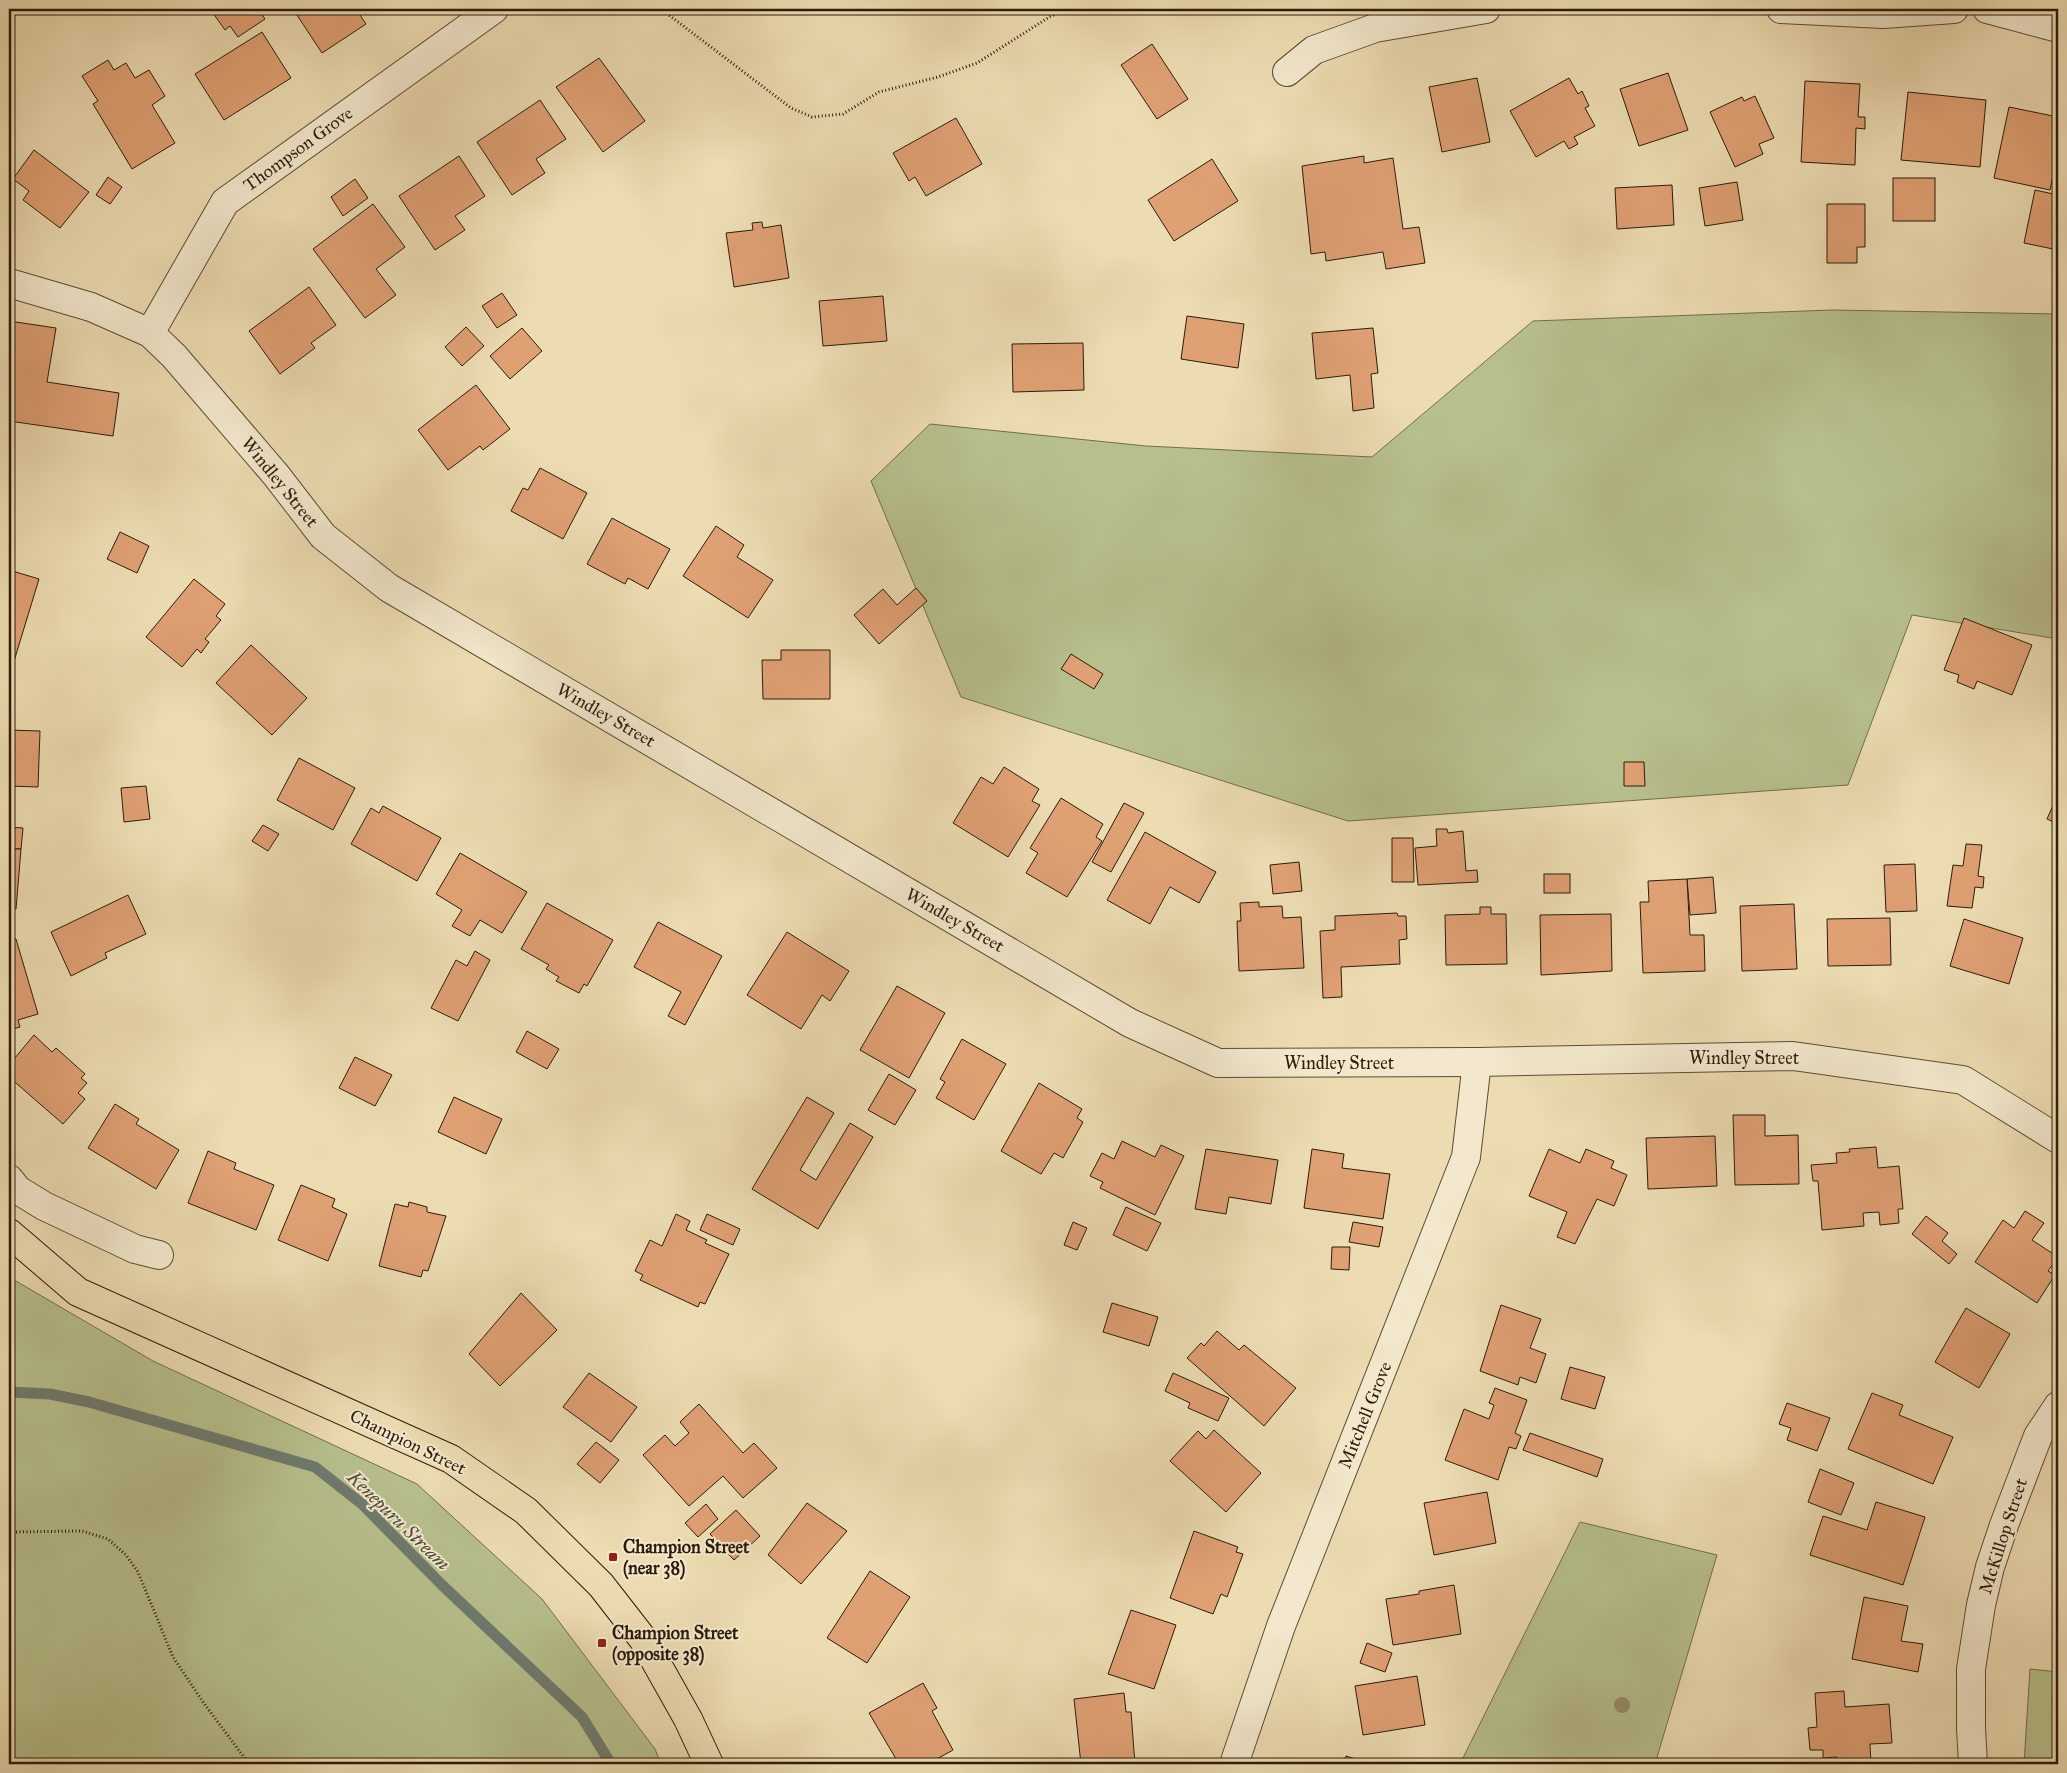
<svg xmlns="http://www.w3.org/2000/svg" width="2067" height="1773" viewBox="0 0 2067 1773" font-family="'IM FELL Great Primer',serif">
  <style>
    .green { fill: #b7c08d; stroke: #726e4c }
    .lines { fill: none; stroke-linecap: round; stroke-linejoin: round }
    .stream { stroke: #6f7b70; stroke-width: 11 }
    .building { fill: #dfa074; stroke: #2c1c0b }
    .minor-casing { stroke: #5c4c35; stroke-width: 30 }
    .major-casing { stroke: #2c1c0b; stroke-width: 30 }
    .path { stroke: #2c1c0b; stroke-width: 3; stroke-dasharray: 1 2.5; stroke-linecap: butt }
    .minor { stroke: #f3e8cd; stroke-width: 28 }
    .major { stroke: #eddcb2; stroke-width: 28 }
    .tree { fill: #9a8d6c }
    .poi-dot { fill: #8f2418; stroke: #f3e8cd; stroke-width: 2 }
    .labels { text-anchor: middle; stroke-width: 4; stroke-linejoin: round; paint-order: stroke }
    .street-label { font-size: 18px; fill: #2c1c0b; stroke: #f3e8cd }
    .poi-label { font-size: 18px; font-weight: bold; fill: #2c1c0b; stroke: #f3e8cd; text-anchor: start }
    .water-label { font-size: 19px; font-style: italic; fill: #4d4b3e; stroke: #f3e8cd }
  </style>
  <rect width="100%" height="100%" fill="#eddcb2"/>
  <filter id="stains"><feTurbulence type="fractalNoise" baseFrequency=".004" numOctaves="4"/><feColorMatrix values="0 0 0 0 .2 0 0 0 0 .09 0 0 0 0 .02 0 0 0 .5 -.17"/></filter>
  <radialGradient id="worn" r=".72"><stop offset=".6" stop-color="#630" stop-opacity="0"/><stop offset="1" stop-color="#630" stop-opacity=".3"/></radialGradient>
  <g class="green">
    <path d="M1832,310L2058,314V639L1912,615L1848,785L1348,821L961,697L871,481L930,424L1146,446L1372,457L1533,321Z"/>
    <path d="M9,1277L153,1361L417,1484L542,1599L655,1749L661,1764H9Z"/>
    <path d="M1580,1522L1717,1555L1655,1764H1460Z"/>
    <path d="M2030,1669L2058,1672V1764H2024Z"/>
  </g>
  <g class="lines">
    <path class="stream" d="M9,1392L50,1394L89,1402L315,1467L362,1504L442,1585L582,1717L611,1764"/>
  </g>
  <g class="building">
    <path d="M210,9H258L265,19L238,37L230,26L225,30Z"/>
    <path d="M268,9H278L271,14Z"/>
    <path d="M293,9H356L366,24L322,53Z"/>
    <path d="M262,32L291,78L224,120L195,74Z"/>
    <path d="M1152,44L1188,99L1157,119L1121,65Z"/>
    <path d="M599,58L645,121L603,152L556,87Z"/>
    <path d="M108,60L114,70L126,63L135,78L149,70L165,96L152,105L175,143L132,169L93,104L98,101L82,76Z"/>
    <path d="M1668,73L1688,130L1639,146L1620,89Z"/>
    <path d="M1477,78L1490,142L1442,152L1429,87Z"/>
    <path d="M1569,78L1578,94L1582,91L1589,106L1585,108L1595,126L1574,137L1578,144L1569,149L1564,141L1536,157L1510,111Z"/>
    <path d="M1805,81L1860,84L1858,117H1865V129L1856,128L1855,165L1801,162Z"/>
    <path d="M1908,92L1986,100L1980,167L1901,160Z"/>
    <path d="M1755,96L1774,138L1759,144L1763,154L1735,167L1710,112L1742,97L1744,101Z"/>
    <path d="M540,100L566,139L536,159L545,173L512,195L477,142Z"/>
    <path d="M2009,107L2058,117V153L2050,190L1994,178Z"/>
    <path d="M956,118L982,164L926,196L915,177L909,181L893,153Z"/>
    <path d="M34,150L89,192L60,228L23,200L29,191L13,179Z"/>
    <path d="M459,156L485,196L455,216L465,230L435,250L399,196Z"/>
    <path d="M1364,156V163L1393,158L1403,229L1419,227L1425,263L1386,269L1383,252L1326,261L1325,252L1311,254L1302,166Z"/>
    <path d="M1212,159L1238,201L1174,241L1148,200Z"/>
    <path d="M108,177L122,187L110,204L96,195Z"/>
    <rect x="1893" y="178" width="42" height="43"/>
    <path d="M355,179L368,198L343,216L331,197Z"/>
    <path d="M1737,182L1743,220L1705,226L1699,188Z"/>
    <path d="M1672,185L1674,225L1617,229L1615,188Z"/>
    <path d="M2035,190L2058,195V228L2053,249L2024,243Z"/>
    <path d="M373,204L405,247L376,269L396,295L365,318L313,249Z"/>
    <path d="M1827,204H1865V247H1857V263H1827Z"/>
    <path d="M762,222L763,228L781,225L789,278L734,287L726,233L753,230L752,223Z"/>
    <path d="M309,287L336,325L311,343L315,348L280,374L249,331Z"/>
    <path d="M502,293L517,315L497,328L482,306Z"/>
    <path d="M883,296L887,341L823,346L819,301Z"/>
    <path d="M1187,316L1244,324L1238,368L1181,359Z"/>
    <path d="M9,321L56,328L47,382L119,393L113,436L9,421Z"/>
    <path d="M466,327L484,346L462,366L445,347Z"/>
    <path d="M522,328L542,351L510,379L490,356Z"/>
    <path d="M1373,328L1378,373L1371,374L1374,408L1353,411L1350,375L1316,379L1312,333Z"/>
    <path d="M1083,343L1084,390L1013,392L1012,344Z"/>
    <path d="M476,385L510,429L483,450L480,446L448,470L418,430Z"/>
    <path d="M540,468L587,493L563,539L511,511L523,488L528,490Z"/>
    <path d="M612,518L670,549L648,589L628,578L625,584L587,564Z"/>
    <path d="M716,526L744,545L737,557L773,580L748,618L683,576Z"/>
    <path d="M120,532L149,546L137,573L107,559Z"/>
    <path d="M9,570L39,579L11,671H9Z"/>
    <path d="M194,579L225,604L216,616L221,620L205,639L209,642L201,653L197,649L182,667L146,637Z"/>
    <path d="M916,588L927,601L879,644L854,615L883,589L897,605Z"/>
    <path d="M1964,618L2032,645L2012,695L1977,681L1974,689L1957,682L1959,675L1944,670Z"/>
    <path d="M251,645L307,698L272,735L216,683Z"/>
    <path d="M781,650H830V699H763L762,660H781Z"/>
    <path d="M1071,654L1103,674L1094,689L1061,669Z"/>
    <path d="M9,730L40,731L38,787L9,786Z"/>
    <path d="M299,758L355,788L333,830L277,800Z"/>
    <path d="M1624,762H1644L1645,786H1624Z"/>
    <path d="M1004,767L1039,789L1032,801L1040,805L1008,857L953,823L981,777L993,784Z"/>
    <path d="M146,786L150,819L124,822L121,788Z"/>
    <path d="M2058,794V824L2047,819Z"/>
    <path d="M1061,798L1103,824L1096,837L1102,841L1067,897L1026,873L1038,853L1030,848Z"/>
    <path d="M1124,803L1144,813L1111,872L1092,862Z"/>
    <path d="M383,806L441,838L417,881L351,844L371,808L379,813Z"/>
    <path d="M263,825L279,834L268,851L252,841Z"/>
    <path d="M9,827L23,828L21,849H9Z"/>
    <path d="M1436,829H1447L1448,833L1463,831L1466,871L1477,870L1478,882L1418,885L1415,848L1437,846Z"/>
    <path d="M1145,832L1216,872L1199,903L1170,887L1150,924L1107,900Z"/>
    <path d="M1392,838H1413L1414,882H1392Z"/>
    <path d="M1966,844L1982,845L1978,876L1984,877L1983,888L1975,887L1972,908L1947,906L1953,865L1963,866Z"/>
    <path d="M9,849H21L16,909L9,908Z"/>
    <path d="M460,853L527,892L502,933L480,920L470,936L452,926L462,910L436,894Z"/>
    <path d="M1299,862L1302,891L1273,894L1270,865Z"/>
    <path d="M1915,864L1917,911L1886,912L1884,865Z"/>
    <rect x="1544" y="874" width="26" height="19"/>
    <path d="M1713,877L1716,913L1690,915L1687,879Z"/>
    <path d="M1687,879L1690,935H1704L1705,971L1643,973L1640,902H1649L1648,881Z"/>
    <path d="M128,895L146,934L105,953L107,958L71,976L51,932Z"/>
    <path d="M1259,902V907L1282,906L1283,918L1301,917L1304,968L1239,971L1237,921H1241L1240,903Z"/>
    <path d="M547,903L613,940L587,986L584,984L579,993L556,981L559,977L546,969L549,965L521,949Z"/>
    <path d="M1794,904L1797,969L1742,971L1740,906Z"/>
    <path d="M1480,907H1491V914H1506L1507,964L1446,965L1445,915L1480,914Z"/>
    <path d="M1397,913L1398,916H1406L1407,939L1399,940L1400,964L1341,967L1342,997L1323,998L1320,931L1335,930V916Z"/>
    <path d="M1611,914L1612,971L1541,975L1540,915Z"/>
    <path d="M1890,918L1891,965L1828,966L1827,919Z"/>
    <path d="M1964,919L2023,938L2009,984L1950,966Z"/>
    <path d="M658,922L722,956L685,1025L668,1016L681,992L634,967Z"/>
    <path d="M787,932L849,971L830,1001L822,995L801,1029L747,995Z"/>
    <path d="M16,939L38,1014L18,1020L20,1027L9,1030V941Z"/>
    <path d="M475,951L490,960L458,1021L431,1008L456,960L467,966Z"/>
    <path d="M2058,979V995L2052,991Z"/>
    <path d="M897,986L945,1013L909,1078L860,1050Z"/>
    <path d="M527,1031L559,1049L547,1069L516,1052Z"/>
    <path d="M34,1035L52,1052L56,1048L85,1074L81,1078L87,1083L78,1093L85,1099L63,1124L9,1077V1065Z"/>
    <path d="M962,1039L1006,1064L974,1120L936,1098L945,1082L940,1079Z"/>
    <path d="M355,1057L392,1075L375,1106L339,1088Z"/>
    <path d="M889,1074L916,1090L895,1125L868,1110Z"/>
    <path d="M1039,1083L1082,1109L1077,1118L1083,1122L1063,1158L1054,1153L1041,1174L1001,1151Z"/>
    <path d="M454,1097L502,1119L486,1154L438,1132Z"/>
    <path d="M807,1097L834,1113L800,1170L816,1180L850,1123L873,1137L818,1229L752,1189Z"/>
    <path d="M115,1104L139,1119L136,1124L179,1150L156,1189L88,1148Z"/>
    <path d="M1733,1115H1765V1136L1798,1135L1799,1184L1735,1185Z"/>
    <path d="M1715,1136L1717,1186L1648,1189L1646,1138Z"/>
    <path d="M1122,1141L1155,1157L1161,1145L1184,1156L1155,1215L1100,1188L1103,1182L1090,1176L1102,1153L1114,1159Z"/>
    <path d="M1876,1147L1878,1168L1899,1166L1903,1209H1898L1899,1223L1880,1225L1879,1212L1863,1213L1864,1226L1822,1230L1818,1181H1813L1811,1165L1837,1163L1836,1153L1850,1152L1849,1149Z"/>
    <path d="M1206,1149L1278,1160L1271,1204L1229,1197L1226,1214L1195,1209Z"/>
    <path d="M1312,1149L1344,1154L1342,1168L1390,1174L1383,1219L1304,1208Z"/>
    <path d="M1549,1149L1580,1163L1586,1149L1614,1161L1611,1168L1627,1175L1614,1206L1597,1199L1575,1244L1557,1237L1567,1212L1529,1196Z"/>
    <path d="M208,1151L236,1163L234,1169L274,1185L256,1230L188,1203Z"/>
    <path d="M301,1185L335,1199L332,1207L347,1214L328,1261L278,1240Z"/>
    <path d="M409,1202L427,1207V1212L446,1216L428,1271L423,1270L421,1277L379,1266L395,1204L408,1207Z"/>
    <path d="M1126,1207L1161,1223L1147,1251L1113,1235Z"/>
    <path d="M2025,1211L2044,1223L2032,1240L2058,1257L2048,1271L2055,1275L2037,1303L1975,1262L2003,1220L2014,1228Z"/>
    <path d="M676,1214L690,1221L686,1230L707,1240L705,1243L729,1254L705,1304L700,1302L698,1307L640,1280L643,1275L635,1271L650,1240L662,1246Z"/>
    <path d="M707,1214L740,1229L733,1245L700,1230Z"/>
    <path d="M1926,1216L1948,1233L1942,1241L1957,1254L1949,1264L1912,1234Z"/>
    <path d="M1073,1222L1087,1228L1077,1250L1064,1245Z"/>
    <path d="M1353,1222L1383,1227L1379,1247L1349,1242Z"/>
    <path d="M1332,1247H1350L1349,1270L1331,1269Z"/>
    <path d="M521,1293L557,1330L500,1386L469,1354Z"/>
    <path d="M1112,1303L1158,1317L1149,1346L1103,1332Z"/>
    <path d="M1501,1305L1541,1319L1530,1348L1546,1354L1536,1383L1520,1377L1518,1385L1480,1371Z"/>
    <path d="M1966,1308L2010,1334L1979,1388L1935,1362Z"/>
    <path d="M1217,1331L1239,1350L1244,1345L1296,1388L1264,1426L1187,1358L1201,1343L1204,1346Z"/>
    <path d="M1570,1367L1605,1377L1595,1409L1561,1399Z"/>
    <path d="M589,1373L637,1407L611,1442L563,1407Z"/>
    <path d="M1173,1373L1229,1398L1218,1421L1188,1408L1190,1403L1165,1391Z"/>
    <path d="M1495,1388L1527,1400L1515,1433L1521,1436L1516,1449L1509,1447L1498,1480L1445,1460L1464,1409L1489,1419L1494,1405L1489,1403Z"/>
    <path d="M1872,1393L1903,1405L1899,1415L1953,1437L1933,1484L1848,1449Z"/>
    <path d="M1787,1403L1830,1418L1817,1451L1787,1440L1791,1428L1779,1424Z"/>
    <path d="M699,1404L743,1453L754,1443L777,1468L743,1498L723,1476L689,1506L643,1455L665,1435L675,1446L689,1433L680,1422Z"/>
    <path d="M1214,1430L1261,1473L1226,1512L1170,1461L1198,1431L1206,1439Z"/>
    <path d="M1530,1433L1603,1459L1597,1477L1523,1450Z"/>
    <path d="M596,1442L619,1460L600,1483L577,1464Z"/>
    <path d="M1820,1469L1854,1483L1841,1515L1808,1502Z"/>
    <path d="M1487,1492L1496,1543L1434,1555L1424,1503Z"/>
    <path d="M1876,1502L1925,1517L1903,1585L1810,1555L1823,1516L1867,1530Z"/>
    <path d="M807,1503L847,1531L801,1584L768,1555Z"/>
    <path d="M706,1504L718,1519L698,1537L685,1523Z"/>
    <path d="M736,1510L760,1536L734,1560L710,1534Z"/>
    <path d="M1194,1531L1238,1547L1236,1552L1243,1554L1227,1597L1221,1594L1213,1614L1170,1598Z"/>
    <path d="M870,1571L910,1597L867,1663L827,1638Z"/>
    <path d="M1454,1585L1461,1634L1393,1645L1386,1599L1419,1594V1591Z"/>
    <path d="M1864,1597L1908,1606L1901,1641L1923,1644L1918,1672L1852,1659Z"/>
    <path d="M1131,1610L1176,1625L1154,1689L1108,1674Z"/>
    <path d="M1367,1643L1392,1653L1385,1672L1360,1663Z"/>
    <path d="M1417,1676L1425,1725L1363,1735L1355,1686Z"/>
    <path d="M923,1683L937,1708L932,1711L953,1750L928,1764H899L869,1713Z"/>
    <path d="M1844,1691L1845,1707L1889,1704L1892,1743L1870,1744L1871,1764H1837V1757L1823,1758V1750H1810L1808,1728L1817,1727L1815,1693Z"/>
    <path d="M1124,1693L1126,1712H1131L1135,1764H1081L1074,1699Z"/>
    <path d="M1346,1756L1371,1764H1343Z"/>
  </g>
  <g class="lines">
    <g class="minor-casing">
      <g id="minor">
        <path d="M1781,9L1883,14L1954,9"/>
        <path d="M1987,9L2058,28"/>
        <path d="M1287,72L1314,50L1375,28L1486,9"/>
        <path d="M9,283L91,307L150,333L174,356L276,475L323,536L389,588L1130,1023L1218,1063L1477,1062L1793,1056L1963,1080L2058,1139"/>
        <path d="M150,333L225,202L494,9"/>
        <path d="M9,1179L18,1190L44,1206L135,1249L159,1255"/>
        <path d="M1234,1764L1281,1626L1466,1157L1477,1062"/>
        <path d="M1973,1764L1971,1728V1669L1981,1605L1990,1567L2004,1525L2038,1436L2058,1406"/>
      </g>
    </g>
    <g class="major-casing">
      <path id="major" d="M9,1233L78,1292L451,1459L526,1511L601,1585L643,1639L688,1719L709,1764"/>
    </g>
    <g class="path">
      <path d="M661,9L791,108L812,117L843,114L879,92L938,77L977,63L1051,16L1068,9"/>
      <path d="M9,1532L82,1531L108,1539L126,1555L138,1572L173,1657L203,1702L249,1764"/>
    </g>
    <use href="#minor" class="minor"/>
    <use href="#major" class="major"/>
  </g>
  <circle class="tree" cx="1622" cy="1705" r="8"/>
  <g class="poi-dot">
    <rect x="608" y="1552" width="10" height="10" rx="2.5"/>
    <rect x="597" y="1638" width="10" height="10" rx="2.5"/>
  </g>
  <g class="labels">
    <g class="street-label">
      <text transform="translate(298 149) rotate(-36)" y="6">Thompson Grove</text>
      <text transform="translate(280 482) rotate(51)" y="6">Windley Street</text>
      <text transform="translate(606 715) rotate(30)" y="6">Windley Street</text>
      <text transform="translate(955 920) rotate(30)" y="6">Windley Street</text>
      <text x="1744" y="1064">Windley Street</text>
      <text x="1339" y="1069">Windley Street</text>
      <text transform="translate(1365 1415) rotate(-68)" y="6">Mitchell Grove</text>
      <text transform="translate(408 1442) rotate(26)" y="6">Champion Street</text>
      <text transform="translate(2003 1536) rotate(-72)" y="6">McKillop Street</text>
    </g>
    <g class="poi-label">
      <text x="623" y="1553">Champion Street<tspan x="623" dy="21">(near 38)</tspan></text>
      <text x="612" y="1639">Champion Street<tspan x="612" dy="21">(opposite 38)</tspan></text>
    </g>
    <g class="water-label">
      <text transform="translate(399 1520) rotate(44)" y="7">Kenepuru Stream</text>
    </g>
  </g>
  <rect width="2067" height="1773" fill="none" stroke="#eddcb2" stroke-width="30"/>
  <rect x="10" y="10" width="2047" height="1753" fill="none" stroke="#2c1c0b" stroke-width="2.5"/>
  <rect x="15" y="15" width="2037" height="1743" fill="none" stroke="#2c1c0b"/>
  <rect width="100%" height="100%" filter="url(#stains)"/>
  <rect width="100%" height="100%" fill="url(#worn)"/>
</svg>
